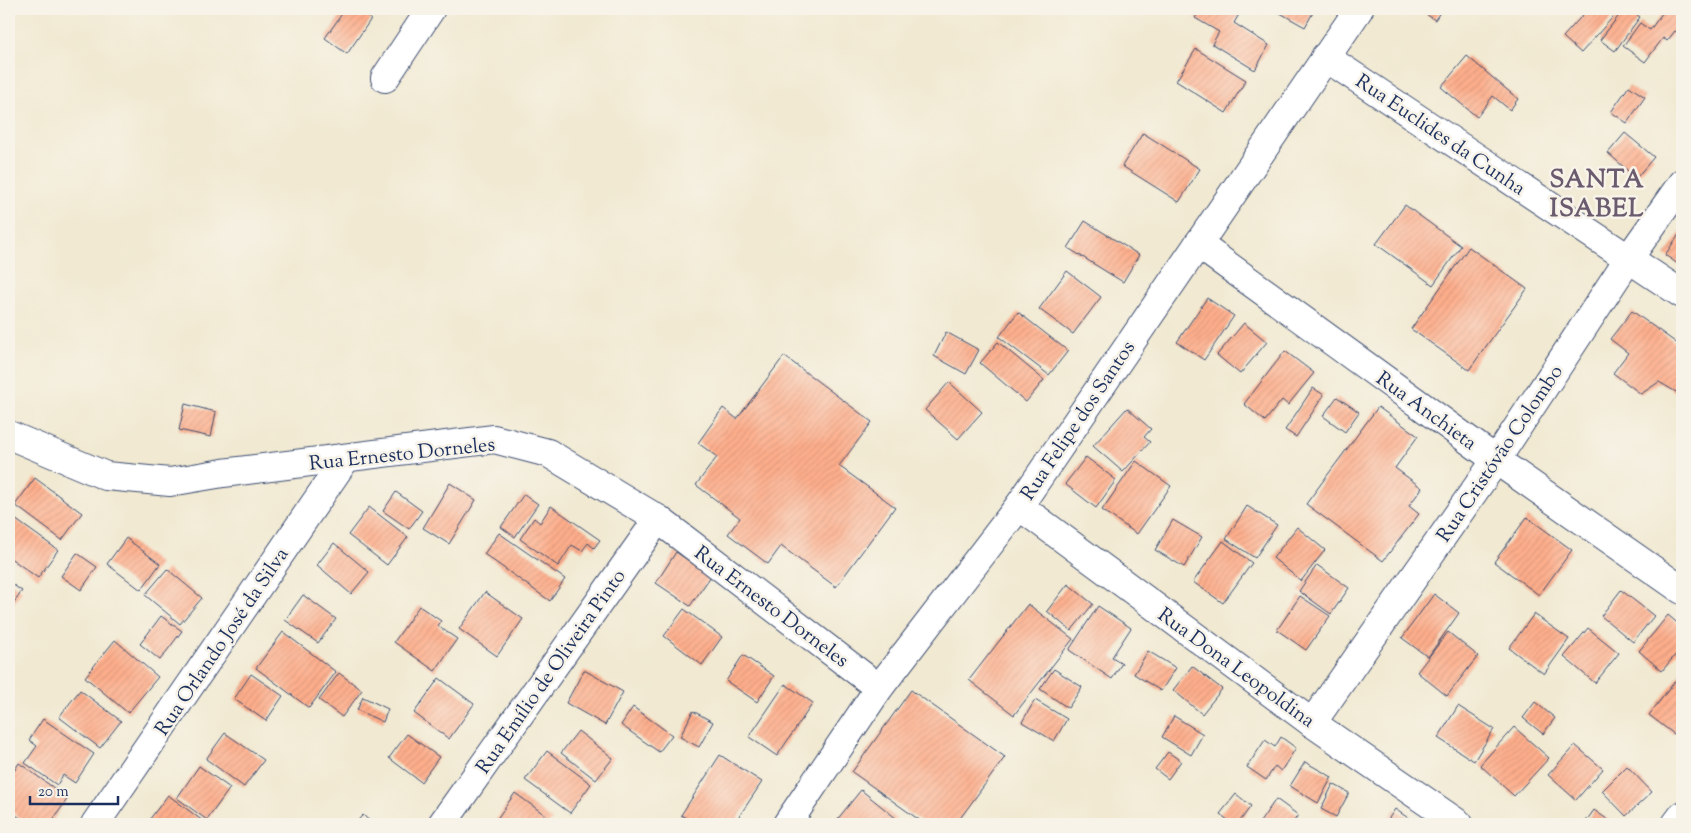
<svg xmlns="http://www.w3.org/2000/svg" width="1691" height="833" viewBox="0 0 1691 833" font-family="'Sorts Mill Goudy',serif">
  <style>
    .building { fill: url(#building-hatch) }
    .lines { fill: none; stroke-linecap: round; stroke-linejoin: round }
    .minor-casing { stroke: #3b4b6f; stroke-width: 30 }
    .minor { stroke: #fff; stroke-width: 28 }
    .labels { text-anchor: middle; stroke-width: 5; stroke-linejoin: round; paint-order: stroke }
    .street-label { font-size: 20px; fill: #1b2f5e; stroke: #f7f3e8 }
    .district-label { font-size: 25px; font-weight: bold; letter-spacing: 1px; fill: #6a5b6e; stroke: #f7f3e8 }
  </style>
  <defs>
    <pattern id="building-hatch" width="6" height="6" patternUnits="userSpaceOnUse" patternTransform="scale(1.25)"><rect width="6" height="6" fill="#feae8b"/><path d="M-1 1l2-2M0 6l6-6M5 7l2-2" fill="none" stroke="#d9967a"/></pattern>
  </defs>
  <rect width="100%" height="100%" fill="#f7f3e8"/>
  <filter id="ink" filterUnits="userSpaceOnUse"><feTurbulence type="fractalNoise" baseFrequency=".02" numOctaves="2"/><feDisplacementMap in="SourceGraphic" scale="10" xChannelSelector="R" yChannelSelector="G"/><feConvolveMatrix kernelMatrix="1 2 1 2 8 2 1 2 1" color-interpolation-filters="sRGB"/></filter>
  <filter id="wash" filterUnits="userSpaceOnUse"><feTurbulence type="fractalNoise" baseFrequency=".0096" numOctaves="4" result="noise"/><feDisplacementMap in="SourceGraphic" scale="20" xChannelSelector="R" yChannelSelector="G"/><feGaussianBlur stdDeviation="1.12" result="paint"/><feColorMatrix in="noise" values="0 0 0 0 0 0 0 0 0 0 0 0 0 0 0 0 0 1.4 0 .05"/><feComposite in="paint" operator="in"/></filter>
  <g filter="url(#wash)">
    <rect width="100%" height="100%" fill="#f1e9d1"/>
    <g id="blocks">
      <g class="building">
        <path d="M341,9H364L361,12L371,19L347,54L325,38L344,11Z"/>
        <path d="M1201,9H1242L1234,23L1269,45L1255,70L1212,44L1219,32L1195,18Z"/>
        <path d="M1273,9H1315L1305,27Z"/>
        <path d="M1418,9H1442L1435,20Z"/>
        <path d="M1588,9H1620L1581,53L1563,37Z"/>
        <path d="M1624,9H1629L1640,17L1615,51L1600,40Z"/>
        <path d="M1665,9H1682V36L1675,31L1667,41L1663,38L1645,62L1623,46L1640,23L1650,30Z"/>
        <path d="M1196,49L1246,80L1226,113L1176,81Z"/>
        <path d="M1467,56L1518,99L1510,110L1493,96L1477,117L1441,87Z"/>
        <path d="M1629,86L1645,97L1627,123L1611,112Z"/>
        <path d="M1143,133L1200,169L1179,202L1122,166Z"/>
        <path d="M1625,133L1654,157L1636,178L1608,153Z"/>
        <path d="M1405,205L1461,246L1433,285L1376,244Z"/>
        <path d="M1085,221L1139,255L1123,282L1068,248Z"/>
        <path d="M1682,230V267L1665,255Z"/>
        <path d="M1469,247L1527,289L1469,370L1411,329Z"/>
        <path d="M1067,271L1101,297L1073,334L1039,309Z"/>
        <path d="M1207,298L1234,316L1204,360L1177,342Z"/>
        <path d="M1632,311L1682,347V384L1676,392L1659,382L1641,394L1613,373L1628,353L1610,339Z"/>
        <path d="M1018,312L1068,351L1049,375L999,337Z"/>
        <path d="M1244,323L1267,342L1240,374L1217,355Z"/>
        <path d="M946,332L979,350L966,374L934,356Z"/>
        <path d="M998,342L1044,380L1026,402L980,363Z"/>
        <path d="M1285,351L1314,373L1288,405L1282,400L1265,421L1244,404Z"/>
        <path d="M784,356L872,422L839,466L895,507L836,587L781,546L768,564L728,534L740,518L696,485L717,457L698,443L723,408L737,419Z"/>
        <path d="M949,382L982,412L958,439L925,410Z"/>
        <path d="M1313,388L1324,395L1296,437L1285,430Z"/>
        <path d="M1337,397L1359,412L1345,432L1323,416Z"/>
        <path d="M185,404L216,412L211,437L179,430Z"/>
        <path d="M1378,407L1418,436L1395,468L1422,488L1409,506L1419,514L1383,561L1306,504Z"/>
        <path d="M1127,408L1151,429L1144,437L1150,442L1123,472L1093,446Z"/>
        <path d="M1086,457L1116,480L1096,508L1065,484Z"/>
        <path d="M1136,461L1171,486L1137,534L1102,510Z"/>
        <path d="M35,478L82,513L62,540L15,505Z"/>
        <path d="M450,483L476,500L449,544L423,528Z"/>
        <path d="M396,492L422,511L409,529L383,511Z"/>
        <path d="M524,494L538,504L515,537L501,527Z"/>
        <path d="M551,506L600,540L594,548L588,543L582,551L572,545L558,566L520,539L534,518L540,523Z"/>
        <path d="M1247,506L1277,525L1255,558L1226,539Z"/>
        <path d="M369,507L408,537L387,565L348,535Z"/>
        <path d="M1527,517L1572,550L1539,595L1494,562Z"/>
        <path d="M15,519L58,550L38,578L9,557V527Z"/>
        <path d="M1173,520L1202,537L1184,567L1155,550Z"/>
        <path d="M1297,527L1325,550L1301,581L1273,558Z"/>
        <path d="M499,533L565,579L550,601L484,554Z"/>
        <path d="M126,538L160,564L141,590L107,564Z"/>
        <path d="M1223,541L1252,563L1223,603L1193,582Z"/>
        <path d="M334,543L369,572L351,594L317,565Z"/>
        <path d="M676,552L711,576L690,606L656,583Z"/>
        <path d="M77,553L97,567L81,590L61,576Z"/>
        <path d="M1317,565L1349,588L1331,614L1299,591Z"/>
        <path d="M167,569L202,598L180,624L145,595Z"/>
        <path d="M9,582L22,591L9,610Z"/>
        <path d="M1068,584L1093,604L1071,631L1047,611Z"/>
        <path d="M1621,590L1654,616L1633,642L1601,616Z"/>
        <path d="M485,592L523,619L497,656L459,629Z"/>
        <path d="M1434,594L1459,613L1428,657L1402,638Z"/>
        <path d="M303,595L336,619L318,643L285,620Z"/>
        <path d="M1300,596L1330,616L1306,650L1277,630Z"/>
        <path d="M1028,604L1073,639L1014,715L969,680Z"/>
        <path d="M419,606L441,621L438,626L457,639L435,671L394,642Z"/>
        <path d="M1098,606L1131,628L1112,657L1122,663L1112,679L1069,650Z"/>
        <path d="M684,609L722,637L702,665L664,636Z"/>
        <path d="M1534,614L1569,639L1544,674L1509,648Z"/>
        <path d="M1668,615L1682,627V647L1662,671L1639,651Z"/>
        <path d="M161,616L182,631L160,660L140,644Z"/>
        <path d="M1588,628L1619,653L1595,683L1564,657Z"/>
        <path d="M283,632L336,672L309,708L256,668Z"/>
        <path d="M1448,632L1478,656L1447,696L1417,672Z"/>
        <path d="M115,640L158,677L128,713L85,677Z"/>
        <path d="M1148,651L1176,668L1161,691L1134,674Z"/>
        <path d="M743,655L774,676L757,702L726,681Z"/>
        <path d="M1192,666L1222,689L1202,714L1173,690Z"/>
        <path d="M1054,669L1082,687L1068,708L1040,689Z"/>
        <path d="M584,670L623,692L605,725L566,703Z"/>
        <path d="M1682,672V724L1674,734L1649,715Z"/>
        <path d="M339,673L362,690L342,717L319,700Z"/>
        <path d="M251,674L283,696L266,721L234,699Z"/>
        <path d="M439,678L474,704L449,739L414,713Z"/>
        <path d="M785,684L813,703L777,756L749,737Z"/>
        <path d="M80,690L121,721L100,748L59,717Z"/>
        <path d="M911,690L1005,757L956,824H925L852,772Z"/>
        <path d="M363,697L388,709L383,722L357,710Z"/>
        <path d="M1035,700L1067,719L1054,741L1022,722Z"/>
        <path d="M1535,702L1555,718L1543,734L1523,718Z"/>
        <path d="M1458,706L1494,729L1474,761L1438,738Z"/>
        <path d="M633,707L672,735L659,752L621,725Z"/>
        <path d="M693,711L713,722L699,747L680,737Z"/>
        <path d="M1174,716L1203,734L1191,755L1162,737Z"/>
        <path d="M43,719L94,754L75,783L63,775L57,785L25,763L37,746L29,740Z"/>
        <path d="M1514,727L1549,758L1514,796L1480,765Z"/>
        <path d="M578,731L613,758L596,780L561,753Z"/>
        <path d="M225,733L264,760L244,787L206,759Z"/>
        <path d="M407,734L439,757L421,782L389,758Z"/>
        <path d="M1281,737L1296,748L1281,771L1275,766L1266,780L1247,767L1265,740L1275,747Z"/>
        <path d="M1575,745L1603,769L1576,800L1548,775Z"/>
        <path d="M547,751L591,784L570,813L525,780Z"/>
        <path d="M1168,752L1181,761L1168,779L1155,769Z"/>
        <path d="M720,755L762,782L734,824H695L681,815Z"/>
        <path d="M1305,762L1332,777L1318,803L1290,786Z"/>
        <path d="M19,763L68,798L50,824H28L9,810V779Z"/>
        <path d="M199,766L230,788L207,820L177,798Z"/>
        <path d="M1627,766L1652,792L1626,816L1602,791Z"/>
        <path d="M1333,784L1349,793L1336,817L1321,809Z"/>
        <path d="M861,790L897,819L892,824H841L836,821Z"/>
        <path d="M515,793L552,820L548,824L494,823Z"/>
        <path d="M1236,794L1251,806L1238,824H1233L1220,814Z"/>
        <path d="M168,795L207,824H146Z"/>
        <path d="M1276,799L1298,815L1292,824H1264L1260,822Z"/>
        <path d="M1395,809L1417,824H1385Z"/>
        <path d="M1594,810L1614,824H1584Z"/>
        <path d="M363,815L373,824H354Z"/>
      </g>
    </g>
  </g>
  <g filter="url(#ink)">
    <use href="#blocks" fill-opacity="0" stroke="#3b4b6f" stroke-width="1"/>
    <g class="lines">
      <g class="minor-casing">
        <g id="minor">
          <path d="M1325,57L1682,294"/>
          <path d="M385,78L431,9"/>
          <path d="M1198,244L1496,460L1682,590"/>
          <path d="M9,435L106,476L170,482L223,473L494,439L548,453L658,519L879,688"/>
          <path d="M1019,506L1312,723L1459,824"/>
          <path d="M1312,723L1496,460L1629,258L1682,183"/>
          <path d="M95,824L346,458"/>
          <path d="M442,824L658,519"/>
          <path d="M787,824L879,688L1019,506L1359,9"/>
          <path d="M1676,824L1682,816"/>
        </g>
      </g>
      <use href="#minor" class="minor"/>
    </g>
  </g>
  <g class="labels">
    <g class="street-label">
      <text transform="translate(1441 134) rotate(34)" y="7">Rua Euclides da Cunha</text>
      <text transform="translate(1427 410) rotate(36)" y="7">Rua Anchieta</text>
      <text transform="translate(1077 420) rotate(-56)" y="7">Rua Felipe dos Santos</text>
      <text transform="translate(402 453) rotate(-6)" y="7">Rua Ernesto Dorneles</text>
      <text transform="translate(1499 453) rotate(-56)" y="7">Rua Cristóvão Colombo</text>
      <text transform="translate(772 606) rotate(37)" y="7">Rua Ernesto Dorneles</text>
      <text transform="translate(221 641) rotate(-56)" y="7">Rua Orlando José da Silva</text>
      <text transform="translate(1237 667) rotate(36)" y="7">Rua Dona Leopoldina</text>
      <text transform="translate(550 671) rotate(-55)" y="7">Rua Emílio de Oliveira Pinto</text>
    </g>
    <g class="district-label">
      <text x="1597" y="187">SANTA<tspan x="1597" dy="29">ISABEL</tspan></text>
    </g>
  </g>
  <rect width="1691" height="833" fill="none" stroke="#f7f3e8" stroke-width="30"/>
  <path d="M30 796v8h88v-8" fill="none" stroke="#1b2f5e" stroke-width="2.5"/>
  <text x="38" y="796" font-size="15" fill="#1b2f5e" stroke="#f7f3e8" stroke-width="4" paint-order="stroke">20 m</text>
</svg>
